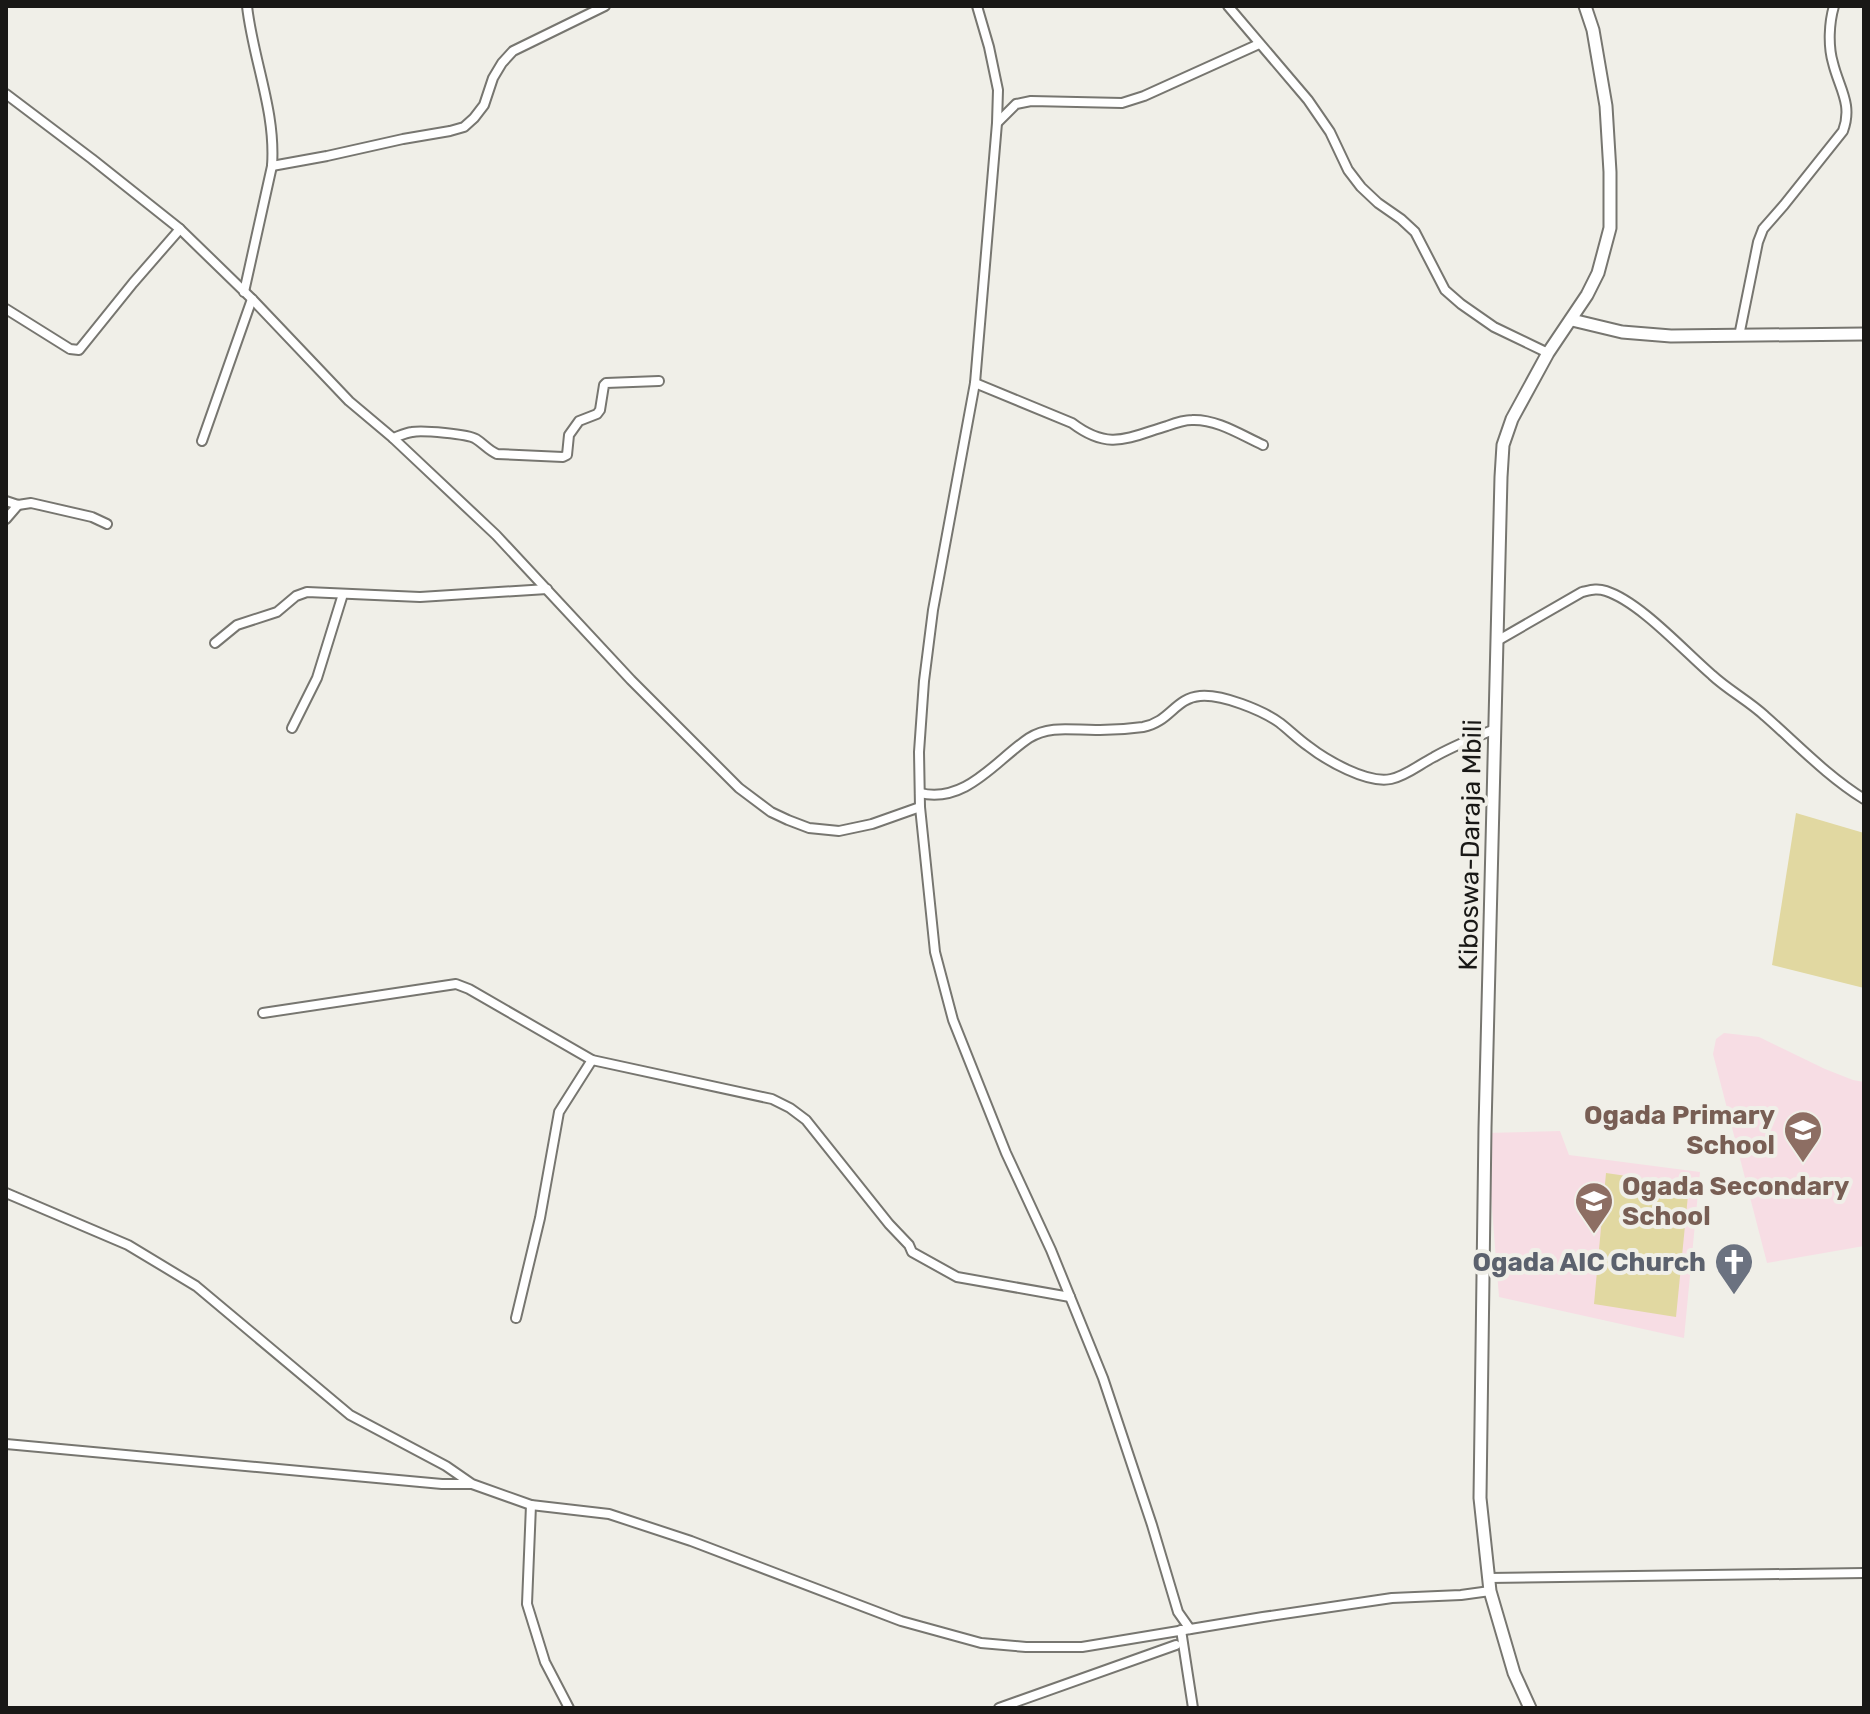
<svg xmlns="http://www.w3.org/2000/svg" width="1870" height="1714" viewBox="0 0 1870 1714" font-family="Rubik,sans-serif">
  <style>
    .education { fill: #f7dde4 }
    .grass { fill: #e1d8a1 }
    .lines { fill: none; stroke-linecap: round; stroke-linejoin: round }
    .street-casing { stroke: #777670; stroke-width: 12 }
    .secondary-casing { stroke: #777670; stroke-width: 15 }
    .street { stroke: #fff; stroke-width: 8 }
    .secondary { stroke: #fff; stroke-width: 11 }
    .labels { text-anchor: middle; stroke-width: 8; stroke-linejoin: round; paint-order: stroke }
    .street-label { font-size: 26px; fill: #191816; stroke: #f0efe8 }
    .education-label { font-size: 26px; font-weight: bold; fill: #785e54; stroke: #f0efe8; text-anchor: end }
    .worship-label { font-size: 26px; font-weight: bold; fill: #5b616d; stroke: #f0efe8; text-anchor: end }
  </style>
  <rect width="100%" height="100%" fill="#f0efe8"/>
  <g class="education">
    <path d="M1724,1033L1759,1037L1825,1069L1853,1080L1864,1082V1246L1767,1263L1713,1054L1716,1039Z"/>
    <path d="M1560,1131L1569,1155L1700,1172L1684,1338L1499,1297L1486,1133Z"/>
  </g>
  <g class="grass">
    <path d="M1796,813L1864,833V988L1772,965Z"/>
    <path d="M1606,1173L1689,1185L1676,1317L1594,1304Z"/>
  </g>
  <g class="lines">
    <g class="street-casing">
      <g id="street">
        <path d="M1228,6L1308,100L1330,132L1348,170L1361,187L1378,203L1401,219L1415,232L1445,290L1461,304L1494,327L1548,353"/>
        <path d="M6,94L92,159L180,229L252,299L349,401L393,438L496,535L631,680L739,788L771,812L788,820L809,828L839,831L872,824L920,807L935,952L953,1020L1006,1153L1051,1250L1103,1378L1152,1525L1178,1612L1190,1629"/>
        <path d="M998,122L1016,104L1031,101L1122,103L1144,96L1259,44"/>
        <path d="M272,166L327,156L403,139L450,131L464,127L474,118L484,105L493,78L502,63L513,51L605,6"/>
        <path d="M244,292L272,166C276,111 253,60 247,6"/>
        <path d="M6,309L70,349L79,350L133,283L180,229"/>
        <path d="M1739,336L1758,242L1763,229L1784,205L1843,131C1853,104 1839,88 1833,63C1828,46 1829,23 1834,6"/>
        <path d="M975,383L1072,423C1109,451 1127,438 1167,426C1175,423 1183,420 1192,420C1217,419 1241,435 1263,445"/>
        <path d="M393,438C399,436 405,433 412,432C422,430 468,434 476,439C484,444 488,450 497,454L563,457L567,455L569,435L579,421L597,414L600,410L604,385L606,383L659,381"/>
        <path d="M202,441L252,299"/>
        <path d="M6,501L18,505L31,503L92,517L107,524"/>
        <path d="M6,519L18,505"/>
        <path d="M1497,641L1582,592C1591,590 1597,588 1606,591C1640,602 1684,651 1712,675C1728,690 1749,701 1765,716C1798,745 1827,776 1864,799"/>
        <path d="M215,643L237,625L277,612L296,596L307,592L420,597L547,589"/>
        <path d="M292,728L317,678L343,594"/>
        <path d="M920,793C966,804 996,760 1029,738C1051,724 1076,731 1100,730C1114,730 1129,729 1143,727C1170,722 1175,698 1200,696C1222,694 1262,710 1280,723C1289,730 1298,739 1308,746C1326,760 1367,784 1391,779C1406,776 1420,764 1434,757C1453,746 1474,738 1495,729"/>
        <path d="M920,807L919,752L924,681L933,610L975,383L997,123L998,90L989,47L977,6"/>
        <path d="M263,1013L456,984L469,989L592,1060L772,1099L790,1108L806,1120L889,1224L909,1245L912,1252L957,1277L1070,1297"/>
        <path d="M6,1193L128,1245L196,1286L350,1415L446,1466L472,1484L531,1505L609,1514L691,1541L901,1621L981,1643L1026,1647H1082L1263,1617L1392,1598L1461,1595L1490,1591"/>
        <path d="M516,1318L540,1218L559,1112L592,1060"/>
        <path d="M6,1444L442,1484H471"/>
        <path d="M531,1505L527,1604L545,1662L569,1708"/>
        <path d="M1489,1578L1864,1573"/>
        <path d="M1181,1630L1193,1708"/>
        <path d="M999,1708L1176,1645"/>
      </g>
    </g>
    <g class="secondary-casing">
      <g id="secondary">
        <path d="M1572,320L1622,332L1671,336L1864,334"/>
        <path d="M1530,1708L1514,1673L1490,1591L1480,1498L1485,1128L1501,477L1503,445L1512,419L1548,353L1587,295L1598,273L1610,228V172L1606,106L1593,30L1585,6"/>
      </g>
    </g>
    <use href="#street" class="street"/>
    <use href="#secondary" class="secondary"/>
  </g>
  <defs>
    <g id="school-pin" transform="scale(2)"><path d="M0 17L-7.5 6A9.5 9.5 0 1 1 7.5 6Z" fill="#8d6e63" stroke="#f0efe8"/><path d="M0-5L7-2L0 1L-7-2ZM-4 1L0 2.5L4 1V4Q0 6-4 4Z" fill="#fff"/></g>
    <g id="church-pin" transform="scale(2)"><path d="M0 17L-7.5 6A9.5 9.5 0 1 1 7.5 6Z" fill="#6b7280" stroke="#f0efe8"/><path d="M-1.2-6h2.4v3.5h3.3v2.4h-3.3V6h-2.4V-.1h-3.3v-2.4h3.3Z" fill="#fff"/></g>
  </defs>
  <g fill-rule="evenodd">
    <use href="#school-pin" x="1803" y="1130"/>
    <use href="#school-pin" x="1594" y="1201"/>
    <use href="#church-pin" x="1734" y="1262"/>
  </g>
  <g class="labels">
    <g class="street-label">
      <text transform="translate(1470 845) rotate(-89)" y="9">Kiboswa-Daraja Mbili</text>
    </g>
    <g class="education-label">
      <text x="1775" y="1124">Ogada Primary<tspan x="1775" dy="30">School</tspan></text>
      <text x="1622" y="1195" text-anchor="start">Ogada Secondary<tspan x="1622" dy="30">School</tspan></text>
    </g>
    <g class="worship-label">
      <text x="1706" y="1271">Ogada AIC Church</text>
    </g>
  </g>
  <rect width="1870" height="1714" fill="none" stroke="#191816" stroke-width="16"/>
</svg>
